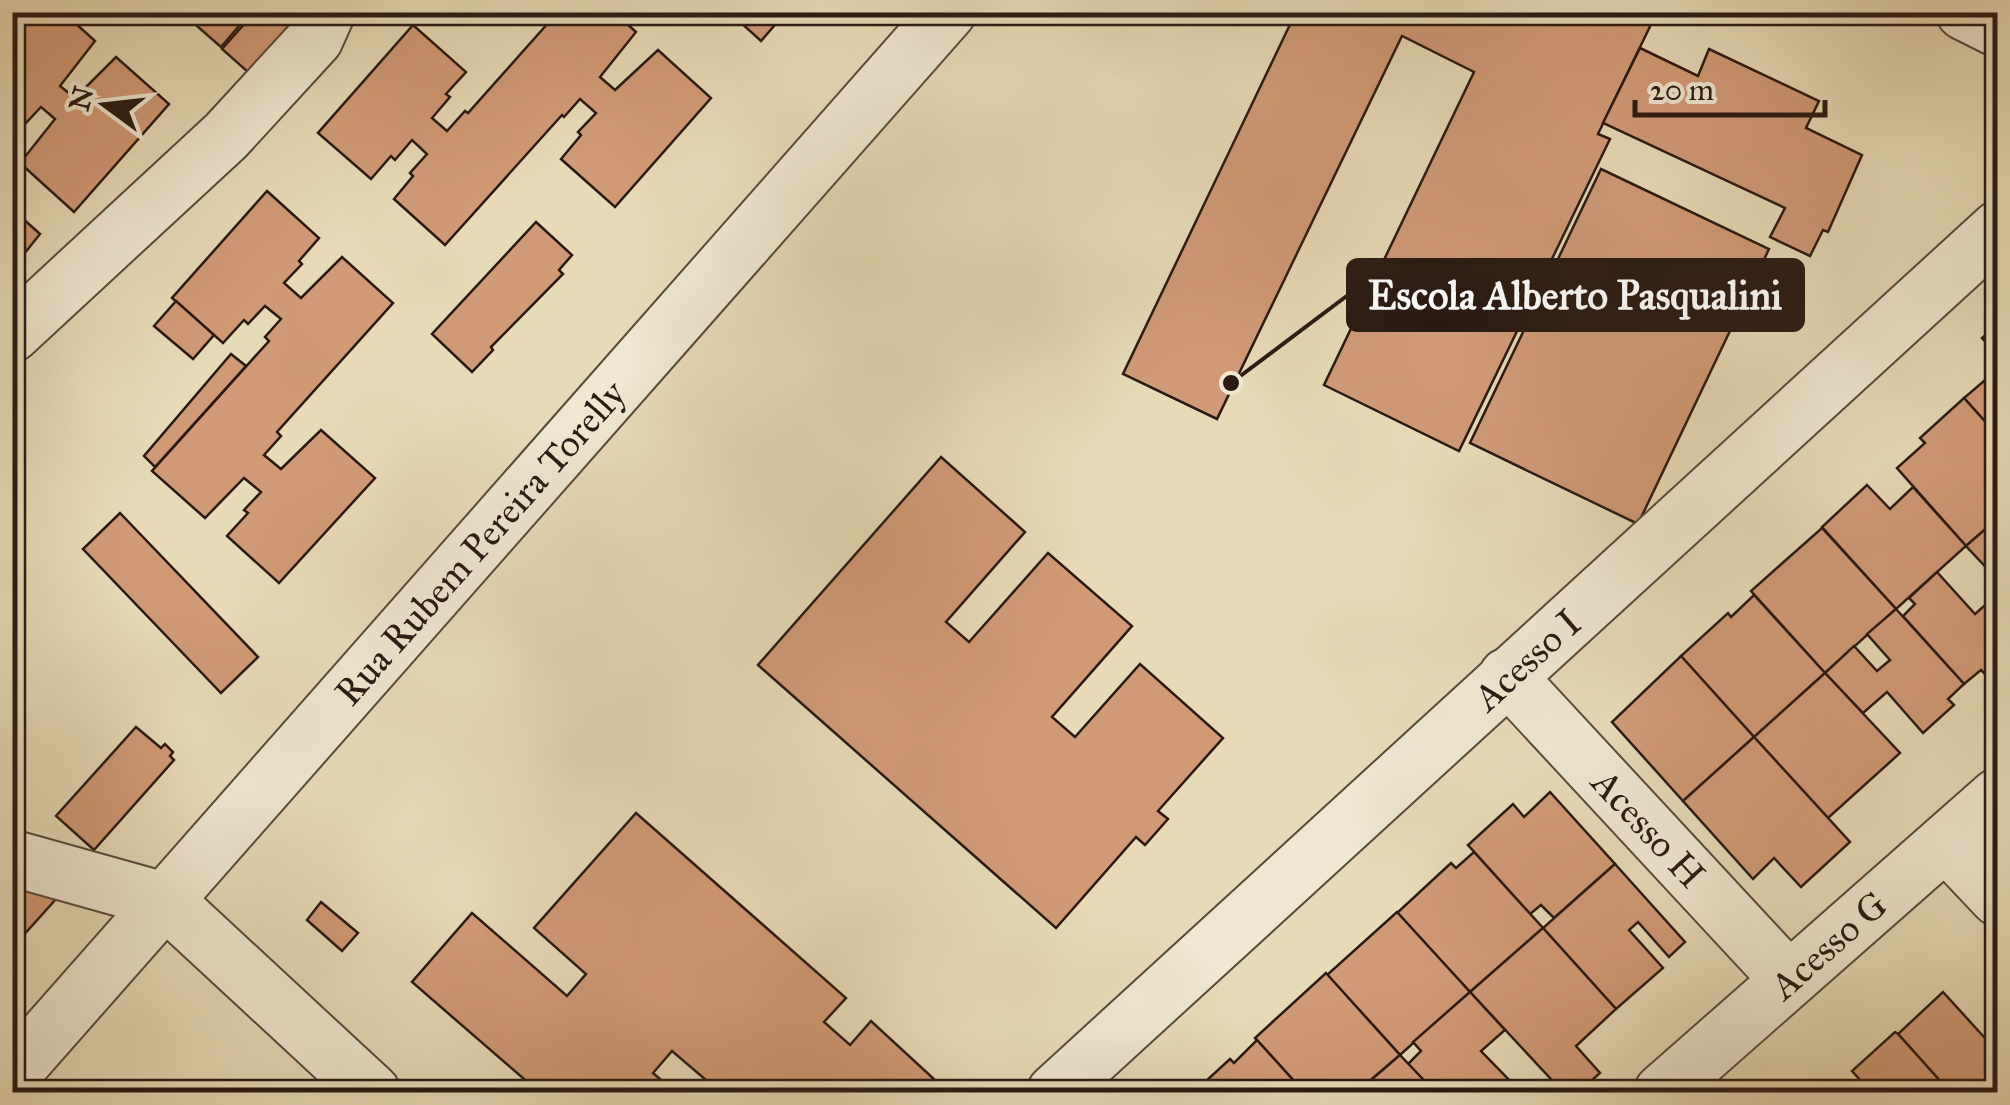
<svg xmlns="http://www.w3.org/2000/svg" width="2010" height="1105" viewBox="0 0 2010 1105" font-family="'IM FELL Great Primer',serif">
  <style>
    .building { fill: #d09a76; stroke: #2a1a12; stroke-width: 2.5 }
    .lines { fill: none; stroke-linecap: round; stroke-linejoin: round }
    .minor-casing { stroke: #594a3b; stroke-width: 59 }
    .minor { stroke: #efe7d0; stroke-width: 55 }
    .labels { text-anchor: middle; stroke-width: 8; stroke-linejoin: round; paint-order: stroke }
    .street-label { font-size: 38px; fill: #2a1a12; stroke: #efe7d0 }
    .leader { fill: none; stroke: #2a1a12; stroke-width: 4 }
    .callout-dot { fill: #2a1a12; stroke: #efe7d0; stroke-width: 4 }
    .callout { fill: #2a1a12; stroke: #2a1a12; stroke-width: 4 }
    .callout-label { font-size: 40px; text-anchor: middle; font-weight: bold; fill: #fff }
  </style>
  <rect width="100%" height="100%" fill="#e7dab6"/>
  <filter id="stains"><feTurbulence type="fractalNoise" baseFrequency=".002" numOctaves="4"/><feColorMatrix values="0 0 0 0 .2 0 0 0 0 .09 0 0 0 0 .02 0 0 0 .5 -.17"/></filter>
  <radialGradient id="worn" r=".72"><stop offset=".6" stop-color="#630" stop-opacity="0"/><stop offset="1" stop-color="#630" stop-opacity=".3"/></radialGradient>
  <g class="building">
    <path d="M23,12H63L95,41L60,86L75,98L116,57L169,104L74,212L20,163L55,119L41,107L24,125L20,122L12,131V25Z"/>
    <path d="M181,12H251L221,47Z"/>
    <path d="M255,12H289L304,26L257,80L222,49Z"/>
    <path d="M558,12H614L636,32L600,77L615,90L658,50L711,98L615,207L561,159L581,135L578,132L596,113L580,99L564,117L562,115L445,245L394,199L413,176L410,173L427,154L412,140L395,160L391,156L371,179L318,133L413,25L466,72L446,94L450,97L432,118L447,131L465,111L468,113Z"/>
    <path d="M729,12H786L761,41Z"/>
    <path d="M1296,12H1657L1598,134L1610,139L1459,451L1324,385L1474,72L1402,36L1217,419L1123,374Z"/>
    <path d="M1640,48L1698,76L1709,49L1819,101L1806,128L1862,155L1828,232L1823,230L1810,256L1770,237L1785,208L1603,123Z"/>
    <path d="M1601,169L1769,249L1638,524L1470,443Z"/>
    <path d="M267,191L319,238L299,261L302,264L284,283L301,298L342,257L393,303L277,432L281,436L264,455L281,469L321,430L375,478L279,583L227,536L248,513L244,510L261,492L244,478L205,518L152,471L269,341L265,337L281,319L265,306L248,324L244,320L223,343L172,298Z"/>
    <path d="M12,209L40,234L12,269Z"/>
    <path d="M536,222L572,255L559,270L563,274L491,347L493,350L472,372L432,334Z"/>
    <path d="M176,301L214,335L193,359L154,326Z"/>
    <path d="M1998,324V355L1982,338Z"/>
    <path d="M231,354L246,366L155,467L144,456Z"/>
    <path d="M1998,369V436L1964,398Z"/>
    <path d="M1964,398L1998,436V518L1966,546L1897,468L1925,443L1920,438Z"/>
    <path d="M941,457L1025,532L946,622L969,642L1048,553L1132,626L1052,717L1075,737L1140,664L1223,738L1158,811L1168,819L1145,845L1136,837L1056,928L758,665Z"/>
    <path d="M1867,485L1890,509L1913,487L1966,546L1896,609L1822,527Z"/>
    <path d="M120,513L258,657L221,693L83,549Z"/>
    <path d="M1998,518V580L1966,546Z"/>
    <path d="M1822,528L1896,609L1825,673L1751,591Z"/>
    <path d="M1937,572L1975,614L1998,594V665L1986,675L1981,670L1964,684L1903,616L1915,604L1909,598Z"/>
    <path d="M1754,595L1825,673L1754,737L1681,656L1728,613L1731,617Z"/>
    <path d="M1896,609L1964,684L1948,699L1954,705L1923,733L1887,692L1863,713L1825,673L1854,646L1877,671L1890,660L1867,634Z"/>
    <path d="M1681,656L1754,737L1683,801L1612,722Z"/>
    <path d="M1825,673L1900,753L1828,818L1754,737Z"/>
    <path d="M136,727L161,748L165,744L173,752L170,756L174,760L94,850L56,816Z"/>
    <path d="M1754,737L1850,842L1801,887L1774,858L1753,879L1683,801Z"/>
    <path d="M1550,792L1615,864L1554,918L1541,905L1530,914L1468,845L1513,804L1524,817Z"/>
    <path d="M636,813L846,998L824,1022L850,1045L871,1021L948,1092H720L672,1051L653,1073L675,1092H539L412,982L472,913L567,996L586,974L534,928Z"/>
    <path d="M1474,852L1543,928L1470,992L1397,913L1451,863L1456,868Z"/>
    <path d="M1615,864L1685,942L1669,957L1638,922L1629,930L1663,968L1616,1009L1543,928Z"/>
    <path d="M12,871L56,899L12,948Z"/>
    <path d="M321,902L358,933L342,951L307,920Z"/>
    <path d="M1397,912L1470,992L1400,1055L1327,975Z"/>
    <path d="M1543,928L1616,1009L1576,1046L1600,1073L1579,1092H1563L1470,992Z"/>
    <path d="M1326,973L1400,1055L1357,1092H1304L1255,1038Z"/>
    <path d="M1470,992L1505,1030L1481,1051L1515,1086L1512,1089L1515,1092H1435L1408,1064L1421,1051L1413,1042Z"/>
    <path d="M1943,992L1984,1037L1998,1025V1092H1950L1898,1034Z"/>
    <path d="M1895,1032L1898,1034L1950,1092H1871L1852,1071Z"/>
    <path d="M1257,1040L1304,1092H1194L1230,1059L1234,1063Z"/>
    <path d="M1400,1055L1435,1092H1357Z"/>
  </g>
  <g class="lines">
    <g class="minor-casing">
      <g id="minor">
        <path d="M1964,12L1998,29"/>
        <path d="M12,334L226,136L315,39L327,12"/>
        <path id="s1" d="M1507,676L1788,979"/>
        <path d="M1946,843L1998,898"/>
        <path d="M12,858L166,901L372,1092"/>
        <path id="s2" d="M12,1074L948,12"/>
        <path id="s3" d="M1055,1092L1998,229"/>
        <path id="s4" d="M1662,1092L1998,796"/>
      </g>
    </g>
    <use href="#minor" class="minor"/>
  </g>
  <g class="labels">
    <g class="street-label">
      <text dy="13" stroke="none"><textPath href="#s2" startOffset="708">Rua Rubem Pereira Torelly</textPath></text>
      <text dy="13" stroke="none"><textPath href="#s3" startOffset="640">Acesso I</textPath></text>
      <text dy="13" stroke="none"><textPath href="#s1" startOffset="208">Acesso H</textPath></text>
      <text dy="13" stroke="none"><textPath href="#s4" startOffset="222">Acesso G</textPath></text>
    </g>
  </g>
  <path class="leader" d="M1231 383L1348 295"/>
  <circle class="callout-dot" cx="1231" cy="383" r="10"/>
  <rect class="callout" x="1348" y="260" width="455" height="70" rx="10"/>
  <g class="callout-label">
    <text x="1575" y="309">Escola Alberto Pasqualini</text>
  </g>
  <rect width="2010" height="1105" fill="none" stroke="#e7dab6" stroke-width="50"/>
  <rect x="15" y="15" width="1980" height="1075" fill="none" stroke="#2a1a12" stroke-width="5"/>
  <rect x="25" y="25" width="1960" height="1055" fill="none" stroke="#2a1a12" stroke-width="2.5"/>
  <g transform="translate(105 105) rotate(285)" stroke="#efe7d0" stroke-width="8" paint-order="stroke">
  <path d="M0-8L18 38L0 25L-18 38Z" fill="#2a1a12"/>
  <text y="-15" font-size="28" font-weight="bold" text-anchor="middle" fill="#2a1a12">N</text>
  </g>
  <path d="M1635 100v15h190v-15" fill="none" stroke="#2a1a12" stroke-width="5"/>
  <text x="1650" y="100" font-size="30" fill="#2a1a12" stroke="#efe7d0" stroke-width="8" paint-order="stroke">20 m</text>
  <rect width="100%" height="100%" filter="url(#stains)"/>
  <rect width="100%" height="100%" fill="url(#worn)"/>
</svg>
